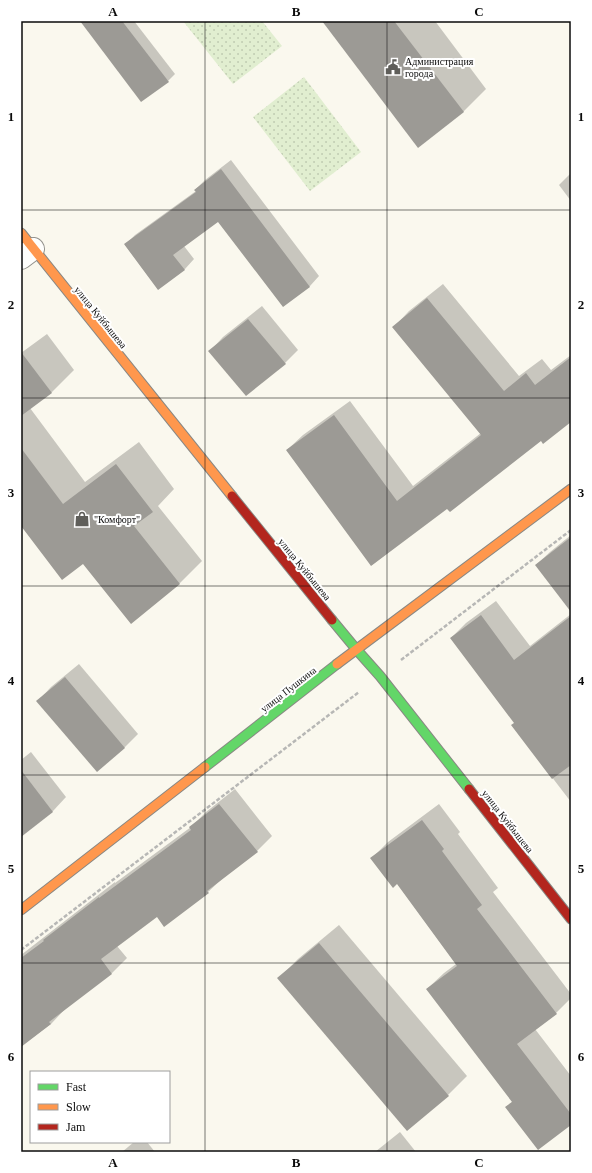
<svg xmlns="http://www.w3.org/2000/svg" width="592" height="1173" viewBox="0 0 592 1173" font-family="Georgia,serif">
  <style>
    .grass { fill: url(#grass-dots) }
    .shadow { fill: #0003 }
    .building { fill: #9c9a95 }
    .lines { fill: none; stroke-linecap: round; stroke-linejoin: round }
    .street-casing { stroke: #93928d; stroke-width: 24 }
    .fast-casing { stroke: #898884; stroke-width: 11 }
    .slow-casing { stroke: #898884; stroke-width: 11 }
    .jam-casing { stroke: #898884; stroke-width: 11 }
    .path { stroke: #b7b7b5; stroke-width: 2.5; stroke-dasharray: 4 2; stroke-linecap: butt }
    .street { stroke: #fefefc; stroke-width: 22 }
    .fast { stroke: #63d668; stroke-width: 9 }
    .slow { stroke: #ff974d; stroke-width: 9 }
    .jam { stroke: #b3261e; stroke-width: 9 }
    .grid { fill: none; stroke: #0b0b0b; stroke-width: 1; stroke-opacity: 0.55 }
    .labels { text-anchor: middle; stroke-width: 4; stroke-linejoin: round; paint-order: stroke }
    .poi-label { font-size: 10px; fill: #0b0b0b; stroke: #fff; text-anchor: start }
    .street-label { font-size: 10px; fill: #0b0b0b; stroke: #fff }
    .neatline { fill: none; stroke: #0b0b0b; stroke-width: 1.5 }
    .grid-label { font-size: 13px; text-anchor: middle; font-weight: bold; fill: #0b0b0b }
  </style>
  <defs>
    <pattern id="grass-dots" width="8" height="8" patternUnits="userSpaceOnUse"><rect width="8" height="8" fill="#e1eed0"/><path d="M2 2h.1M6 6h.1" fill="none" stroke="#c0cbb1" stroke-width="1.8" stroke-linecap="round"/></pattern>
  </defs>
  <rect width="100%" height="100%" fill="#faf8ee"/>
  <g class="grass">
    <path d="M183,21H262L282,46L233,84Z"/>
    <path d="M304,77L361,152L310,191L253,117Z"/>
  </g>
  <g class="shadow">
    <path d="M81,21H134L175,74L168,81Z"/>
    <path d="M323,21H435L486,89L463,112Z"/>
    <path d="M231,160L319,276L310,286L283,306L218,220L184,246L194,259L185,269L158,289L125,245L135,235L196,191L195,190L205,180Z"/>
    <path d="M571,173V201L559,185Z"/>
    <path d="M443,284L519,376L542,359L551,370L571,355V421L541,439L447,507L372,565L287,450L303,435L350,401L413,486L481,433L394,327L409,311Z"/>
    <path d="M262,306L298,350L285,363L210,351L223,337Z"/>
    <path d="M47,334L74,370L52,392L30,408L85,482L139,442L174,489L158,506L202,561L180,583L131,623L83,563L21,524V353Z"/>
    <path d="M571,535V587L536,565L550,552Z"/>
    <path d="M496,601L530,646L571,614V802L512,725L515,723L451,638L466,623Z"/>
    <path d="M79,664L138,734L124,748L38,701L51,687Z"/>
    <path d="M31,752L66,797L53,811L21,835V760Z"/>
    <path d="M235,789L272,836L257,851L223,878L208,892L157,915L117,946L127,958L112,973L66,1008L51,1024L21,1046V955L115,882V883L191,827L206,812Z"/>
    <path d="M439,804L460,832L458,834L498,888L493,892L571,994V998L556,1013L535,1029L571,1076V1124L506,1107L513,1101L427,989L444,973L456,964L397,883L372,858L388,842Z"/>
    <path d="M339,925L467,1076L448,1095L279,978L298,959Z"/>
    <path d="M400,1132L416,1152H375Z"/>
    <path d="M134,1142H147L155,1152H122Z"/>
  </g>
  <g class="building">
    <path d="M80,21H122L169,82L141,102Z"/>
    <path d="M322,21H394L464,112L418,148Z"/>
    <path d="M221,169L310,287L283,307L218,222L173,255L185,270L158,290L124,244L196,192L194,190Z"/>
    <path d="M427,298L504,391L526,373L535,385L571,357V422L543,444L541,441L450,512L447,509L371,566L286,450L334,415L397,501L481,435L392,327Z"/>
    <path d="M248,319L286,364L246,396L208,351Z"/>
    <path d="M21,352L52,393L21,416Z"/>
    <path d="M21,448L63,504L116,464L153,512L134,526L180,584L131,624L83,564L62,580L21,526Z"/>
    <path d="M571,537V612L535,565Z"/>
    <path d="M481,615L514,660L571,616V765L552,779L511,725L514,723L450,638Z"/>
    <path d="M65,677L125,748L97,772L36,701Z"/>
    <path d="M21,770L53,812L21,837Z"/>
    <path d="M219,804L258,852L207,891L209,893L164,927L157,917L101,959L112,974L49,1022L51,1024L21,1047V958L44,941L43,940L99,897V898L191,830L189,827Z"/>
    <path d="M422,820L444,849L442,851L482,905L477,909L557,1014L517,1044L571,1114V1125L538,1150L505,1107L512,1102L426,989L457,966L397,884L393,888L370,858Z"/>
    <path d="M319,943L449,1096L407,1131L277,978Z"/>
  </g>
  <g class="lines">
    <g class="street-casing">
      <path id="street" d="M21,258L33,249"/>
    </g>
    <g class="fast-casing">
      <g id="fast">
        <path d="M332,620L356,649L380,676L469,789"/>
        <path d="M205,767L337,664"/>
      </g>
    </g>
    <g class="slow-casing">
      <g id="slow">
        <path d="M21,233L232,496"/>
        <path d="M337,664L571,489"/>
        <path d="M21,910L205,767"/>
      </g>
    </g>
    <g class="jam-casing">
      <g id="jam">
        <path d="M232,496L332,620"/>
        <path d="M469,789L571,919"/>
      </g>
    </g>
    <g class="path">
      <path d="M401,660L571,530"/>
      <path d="M21,950L359,692"/>
    </g>
    <use href="#street" class="street"/>
    <use href="#fast" class="fast"/>
    <use href="#slow" class="slow"/>
    <use href="#jam" class="jam"/>
  </g>
  <path class="grid" d="M205,21V1152M387,21V1152M21,210H571M21,398H571M21,586H571M21,775H571M21,963H571"/>
  <defs>
    <g id="civic-bare" transform="scale(1.2)"><path d="M-.6-6.5H3V-4.5H.6V-3L4-1V1h2V6H-6V1h2V-1L-.6-3ZM-1.2 2.5V6h2.4V2.5Z" fill="#5f5e5a" stroke="#fff" stroke-width="2.5" paint-order="stroke"/></g>
    <g id="shop-bare" transform="scale(1.2)"><path d="M-5-2.5h2.3a2.7 3.5 0 0 1 5.4 0H5L5.5 6h-11ZM-1.5-2.5h3a1.5 2.3 0 0 0-3 0Z" fill="#5f5e5a" stroke="#fff" stroke-width="2.5" paint-order="stroke"/></g>
  </defs>
  <g fill-rule="evenodd">
    <use href="#civic-bare" x="393" y="67"/>
    <use href="#shop-bare" x="82" y="519"/>
  </g>
  <g class="labels">
    <g class="poi-label">
      <text x="405" y="65">Администрация<tspan x="405" dy="12">города</tspan></text>
      <text x="94" y="523">"Комфорт"</text>
    </g>
    <g class="street-label">
      <text transform="translate(101 317) rotate(51)" y="4">улица Куйбышева</text>
      <text transform="translate(305 569) rotate(51)" y="4">улица Куйбышева</text>
      <text transform="translate(288 689) rotate(-38)" y="4">улица Пушкина</text>
      <text transform="translate(508 821) rotate(52)" y="4">улица Куйбышева</text>
    </g>
  </g>
  <rect width="592" height="1173" fill="none" stroke="#ffffff" stroke-width="44"/>
  <rect x="30" y="1071" width="140" height="72" fill="#ffffff" stroke="#9d9d9d"/>
  <rect x="38" y="1084" width="20" height="6" fill="#63d668" stroke="#9d9d9d"/>
  <text x="66" y="1091" font-size="12" fill="#0b0b0b">Fast</text>
  <rect x="38" y="1104" width="20" height="6" fill="#ff974d" stroke="#9d9d9d"/>
  <text x="66" y="1111" font-size="12" fill="#0b0b0b">Slow</text>
  <rect x="38" y="1124" width="20" height="6" fill="#b3261e" stroke="#9d9d9d"/>
  <text x="66" y="1131" font-size="12" fill="#0b0b0b">Jam</text>
  <rect x="22" y="22" width="548" height="1129" class="neatline"/>
  <g class="grid-label">
    <text x="113" y="16">A</text>
    <text x="296" y="16">B</text>
    <text x="479" y="16">C</text>
    <text x="11" y="121">1</text>
    <text x="581" y="121">1</text>
    <text x="11" y="309">2</text>
    <text x="581" y="309">2</text>
    <text x="11" y="497">3</text>
    <text x="581" y="497">3</text>
    <text x="11" y="685">4</text>
    <text x="581" y="685">4</text>
    <text x="11" y="873">5</text>
    <text x="581" y="873">5</text>
    <text x="11" y="1061">6</text>
    <text x="581" y="1061">6</text>
    <text x="113" y="1167">A</text>
    <text x="296" y="1167">B</text>
    <text x="479" y="1167">C</text>
  </g>
</svg>
